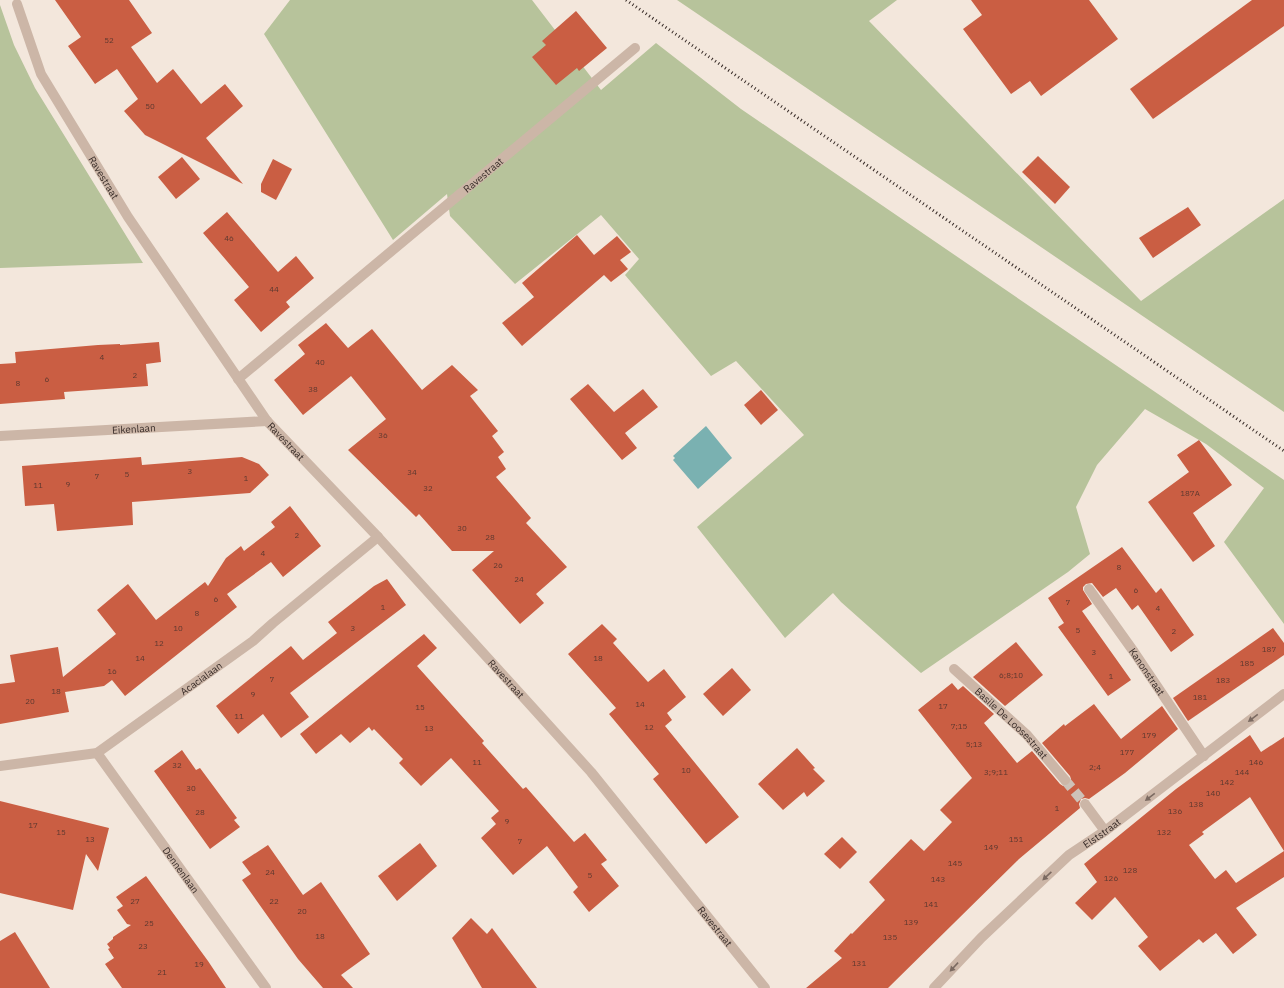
<svg xmlns="http://www.w3.org/2000/svg" width="1284" height="988" viewBox="0 0 1284 988" font-family="'IBM Plex Sans',sans-serif">
  <style>
    .green { fill: #b7c39b }
    .water { fill: #7ab1b1 }
    .building { fill: #ca5e43; fill-rule: evenodd }
    .lines { fill: none; stroke-linecap: round; stroke-linejoin: round }
    .minor-tunnel { stroke: #cec2b8; stroke-width: 10; stroke-dasharray: 10 5; stroke-linecap: butt }
    .minor { stroke: #ccb6a7; stroke-width: 10 }
    .rail { stroke: #382c28; stroke-width: 3; stroke-dasharray: 1 3; stroke-linecap: butt }
    .oneway { fill: #7b6a61 }
    .labels { text-anchor: middle; stroke-width: 3.5; stroke-linejoin: round; paint-order: stroke }
    .number-label { font-size: 8px; fill: #5c382f }
    .street-label { font-size: 10px; fill: #382c28; stroke: #faf1e9 }
  </style>
  <rect width="100%" height="100%" fill="#f3e7dc"/>
  <g class="green">
    <path d="M290,0H532L601,90L656,43L741,109L1284,480V624L1224,542L1264,488L1206,444L1145,409L1097,465L1076,507L1090,554L1068,572L921,673L841,602L833,593L785,638L697,527L804,435L736,361L711,376L625,275L639,259L601,215L515,284L450,216L447,194L393,240L264,34Z"/>
    <path d="M677,0H897L869,21L1141,301L1284,199V412Z"/>
    <path d="M0,5L14,45L35,88L143,263L0,268Z"/>
  </g>
  <path class="water" d="M706,426L732,458L698,489L673,460L675,458L673,456Z"/>
  <g class="building">
    <path d="M55,0H129L152,33L131,47L157,83L173,69L201,104L225,84L243,106L206,138L243,184L145,135L124,111L138,99L117,69L95,84L68,46L81,37Z"/>
    <path d="M971,0H1089L1118,39L1041,96L1030,81L1011,94L963,29L982,15Z"/>
    <path d="M1252,0H1284V26L1153,119L1130,89Z"/>
    <path d="M576,11L607,48L579,71L577,68L556,85L532,57L546,45L542,41Z"/>
    <path d="M1038,156L1070,187L1055,204L1022,172Z"/>
    <path d="M182,157L200,179L176,199L158,177Z"/>
    <path d="M273,159L292,169L276,200L261,192V184Z"/>
    <path d="M1188,207L1201,225L1153,258L1139,238Z"/>
    <path d="M227,212L278,272L296,256L314,278L286,302L290,307L261,332L234,300L249,287L203,233Z"/>
    <path d="M577,235L594,255L617,236L631,252L620,260L628,269L611,282L604,275L522,346L502,323L534,297L522,283Z"/>
    <path d="M326,323L348,348L372,329L422,390L452,365L478,390L470,396L498,431L492,436L504,452L498,457L506,469L496,477L531,518L526,523L567,567L536,594L544,603L520,624L472,570L494,551H452L419,514L416,517L348,450L386,419L351,376L303,415L274,380L305,354L298,345Z"/>
    <path d="M159,342L161,362L146,364L148,386L64,392L65,399L0,404V364L16,363L15,352L98,345L120,344V345Z"/>
    <path d="M588,384L614,412L643,389L658,407L625,433L637,448L622,460L570,399Z"/>
    <path d="M761,390L778,410L761,425L744,405Z"/>
    <path d="M1199,440L1232,485L1193,513L1215,546L1193,562L1148,502L1189,472L1177,455Z"/>
    <path d="M141,457L142,465L242,457L259,464L269,475L250,493L132,502L133,525L57,531L54,504L25,506L22,466Z"/>
    <path d="M290,506L321,546L283,577L271,562L227,594L237,607L125,696L112,680L104,686L65,692L69,712L0,724V684L15,682L10,655L58,647L63,677L116,634L97,610L128,584L156,620L205,582L208,586L226,558L241,546L244,551L275,527L271,522Z"/>
    <path d="M1122,547L1156,593L1161,588L1194,635L1171,652L1138,605L1132,610L1116,588L1103,597L1092,583L1086,584L1083,587V590L1092,604L1082,611L1131,680L1108,696L1058,627L1064,623L1048,598Z"/>
    <path d="M387,579L406,605L290,693L309,717L281,738L263,714L238,734L216,706L291,646L303,660L337,633L328,622L374,586Z"/>
    <path d="M602,624L617,639L613,643L648,682L664,669L686,697L667,713L672,720L665,726L739,817L706,844L653,779L659,774L609,714L616,708L568,654Z"/>
    <path d="M1273,628L1284,643V655L1188,721L1173,698Z"/>
    <path d="M424,634L437,648L417,666L484,741L482,743L523,789L526,787L574,842L585,833L607,860L601,864L619,886L589,912L573,892L578,887L547,846L513,875L481,838L496,824L491,818L499,811L451,758L421,786L399,763L403,759L374,729L372,731L369,727L350,743L341,734L316,754L300,734Z"/>
    <path d="M1016,642L1043,675L1005,706L973,677Z"/>
    <path d="M732,668L751,690L723,716L703,694Z"/>
    <path d="M952,683L958,690L963,686L994,714L984,723L1017,763L1032,751L1060,784L1063,786L1069,785L1071,779L1070,776L1042,743L1064,724L1065,726L1094,704L1121,739L1162,706L1178,729L1125,773L1089,799L1085,798L1081,799L1079,804L1080,808L1019,859L888,988H806L842,958L834,951L851,933L852,934L885,900L869,882L911,839L924,851L952,822L940,810L972,778L918,710Z"/>
    <path d="M1250,735L1261,752L1284,737V877L1236,908L1257,935L1233,954L1216,933L1203,943L1199,939L1160,971L1138,946L1148,937L1115,897L1092,920L1075,903L1097,882L1084,864L1176,789ZM1250,797L1284,851L1236,883L1226,870L1215,879L1189,845L1204,834L1202,832Z"/>
    <path d="M797,748L815,768L813,769L825,781L807,797L804,792L783,810L758,784Z"/>
    <path d="M182,750L196,770L200,768L237,818L234,820L240,827L210,849L154,771Z"/>
    <path d="M0,801L109,828L98,871L86,854L73,910L0,893Z"/>
    <path d="M842,837L857,852L840,869L824,854Z"/>
    <path d="M420,843L437,866L397,901L378,876Z"/>
    <path d="M268,845L303,895L321,882L370,954L341,975L353,988H323L298,959L242,880L251,874L242,862Z"/>
    <path d="M146,876L208,961L226,988H122L105,964L114,958L108,949L110,948L107,944L113,939V937L131,925L127,924L117,910L123,906L116,897Z"/>
    <path d="M471,918L487,934L492,928L537,988H482L452,938Z"/>
    <path d="M15,932L50,988H0V941Z"/>
  </g>
  <g class="lines">
    <path class="minor-tunnel" d="M1065,780L1085,804"/>
    <g class="minor">
      <path id="s1" d="M17,4L41,74L128,217L267,421L378,537L591,772L765,988"/>
      <path id="s2" d="M238,379L635,48"/>
      <path id="s3" d="M0,436L267,421"/>
      <path id="s4" d="M1089,589L1134,652L1204,756"/>
      <path id="s5" d="M954,669L1027,735L1065,780"/>
      <path id="s6" d="M97,753L266,988"/>
      <path id="s7" d="M0,766L97,753L253,641L273,623L378,537"/>
      <path d="M1085,804L1105,831"/>
      <path id="s8" d="M934,988L981,938L1069,855L1105,831L1284,694"/>
    </g>
    <path class="rail" d="M626,0L1284,451"/>
  </g>
  <defs><path id="oneway-solid" d="M-6-.8H1V-3.2L6.5 0L1 3.2V.8H-6Z"/></defs>
  <g class="oneway">
    <use href="#oneway-solid" transform="translate(1253 718) rotate(143)"/>
    <use href="#oneway-solid" transform="translate(1150 797) rotate(143)"/>
    <use href="#oneway-solid" transform="translate(1047 876) rotate(137)"/>
    <use href="#oneway-solid" transform="translate(954 967) rotate(133)"/>
  </g>
  <g class="labels">
    <g class="number-label">
      <text x="109" y="43">52</text>
      <text x="150" y="109">50</text>
      <text x="229" y="241">46</text>
      <text x="274" y="292">44</text>
      <text x="102" y="360">4</text>
      <text x="320" y="365">40</text>
      <text x="135" y="378">2</text>
      <text x="47" y="382">6</text>
      <text x="18" y="386">8</text>
      <text x="313" y="392">38</text>
      <text x="383" y="438">36</text>
      <text x="190" y="474">3</text>
      <text x="412" y="475">34</text>
      <text x="127" y="477">5</text>
      <text x="97" y="479">7</text>
      <text x="246" y="481">1</text>
      <text x="68" y="487">9</text>
      <text x="38" y="488">11</text>
      <text x="428" y="491">32</text>
      <text x="1190" y="496">187A</text>
      <text x="462" y="531">30</text>
      <text x="297" y="538">2</text>
      <text x="490" y="540">28</text>
      <text x="263" y="556">4</text>
      <text x="498" y="568">26</text>
      <text x="1119" y="570">8</text>
      <text x="519" y="582">24</text>
      <text x="1136" y="593">6</text>
      <text x="216" y="602">6</text>
      <text x="1068" y="605">7</text>
      <text x="383" y="610">1</text>
      <text x="1158" y="611">4</text>
      <text x="197" y="616">8</text>
      <text x="178" y="631">10</text>
      <text x="353" y="631">3</text>
      <text x="1078" y="633">5</text>
      <text x="1174" y="634">2</text>
      <text x="159" y="646">12</text>
      <text x="1269" y="652">187</text>
      <text x="1094" y="655">3</text>
      <text x="140" y="661">14</text>
      <text x="598" y="661">18</text>
      <text x="1247" y="666">185</text>
      <text x="112" y="674">16</text>
      <text x="1011" y="678">6;8;10</text>
      <text x="1111" y="679">1</text>
      <text x="272" y="682">7</text>
      <text x="1223" y="683">183</text>
      <text x="56" y="694">18</text>
      <text x="253" y="697">9</text>
      <text x="1200" y="700">181</text>
      <text x="30" y="704">20</text>
      <text x="640" y="707">14</text>
      <text x="943" y="709">17</text>
      <text x="420" y="710">15</text>
      <text x="239" y="719">11</text>
      <text x="959" y="729">7;15</text>
      <text x="649" y="730">12</text>
      <text x="429" y="731">13</text>
      <text x="1149" y="738">179</text>
      <text x="974" y="747">5;13</text>
      <text x="1127" y="755">177</text>
      <text x="477" y="765">11</text>
      <text x="1256" y="765">146</text>
      <text x="177" y="768">32</text>
      <text x="1095" y="770">2;4</text>
      <text x="686" y="773">10</text>
      <text x="996" y="775">3;9;11</text>
      <text x="1242" y="775">144</text>
      <text x="1227" y="785">142</text>
      <text x="191" y="791">30</text>
      <text x="1213" y="796">140</text>
      <text x="1196" y="807">138</text>
      <text x="1057" y="811">1</text>
      <text x="1175" y="814">136</text>
      <text x="200" y="815">28</text>
      <text x="507" y="824">9</text>
      <text x="33" y="828">17</text>
      <text x="61" y="835">15</text>
      <text x="1164" y="835">132</text>
      <text x="90" y="842">13</text>
      <text x="1016" y="842">151</text>
      <text x="520" y="844">7</text>
      <text x="991" y="850">149</text>
      <text x="955" y="866">145</text>
      <text x="1130" y="873">128</text>
      <text x="270" y="875">24</text>
      <text x="590" y="878">5</text>
      <text x="1111" y="881">126</text>
      <text x="938" y="882">143</text>
      <text x="135" y="904">27</text>
      <text x="274" y="904">22</text>
      <text x="931" y="907">141</text>
      <text x="302" y="914">20</text>
      <text x="911" y="925">139</text>
      <text x="149" y="926">25</text>
      <text x="320" y="939">18</text>
      <text x="890" y="940">135</text>
      <text x="143" y="949">23</text>
      <text x="859" y="966">131</text>
      <text x="199" y="967">19</text>
      <text x="162" y="975">21</text>
    </g>
    <g class="street-label">
      <text dy="4" stroke="none"><textPath href="#s2" startOffset="319">Ravestraat</textPath></text>
      <text dy="4" stroke="none"><textPath href="#s1" startOffset="195">Ravestraat</textPath></text>
      <text dy="4" stroke="none"><textPath href="#s3" startOffset="134">Eikenlaan</textPath></text>
      <text dy="4" stroke="none"><textPath href="#s1" startOffset="516">Ravestraat</textPath></text>
      <text dy="4" stroke="none"><textPath href="#s4" startOffset="101">Kanonstraat</textPath></text>
      <text dy="4" stroke="none"><textPath href="#s7" startOffset="226">Acacialaan</textPath></text>
      <text dy="4" stroke="none"><textPath href="#s1" startOffset="840">Ravestraat</textPath></text>
      <text dy="4" stroke="none"><textPath href="#s5" startOffset="79">Basile De Loosestraat</textPath></text>
      <text dy="4" stroke="none"><textPath href="#s8" startOffset="229">Elststraat</textPath></text>
      <text dy="4" stroke="none"><textPath href="#s6" startOffset="144">Dennenlaan</textPath></text>
      <text dy="4" stroke="none"><textPath href="#s1" startOffset="1164">Ravestraat</textPath></text>
    </g>
  </g>
</svg>
